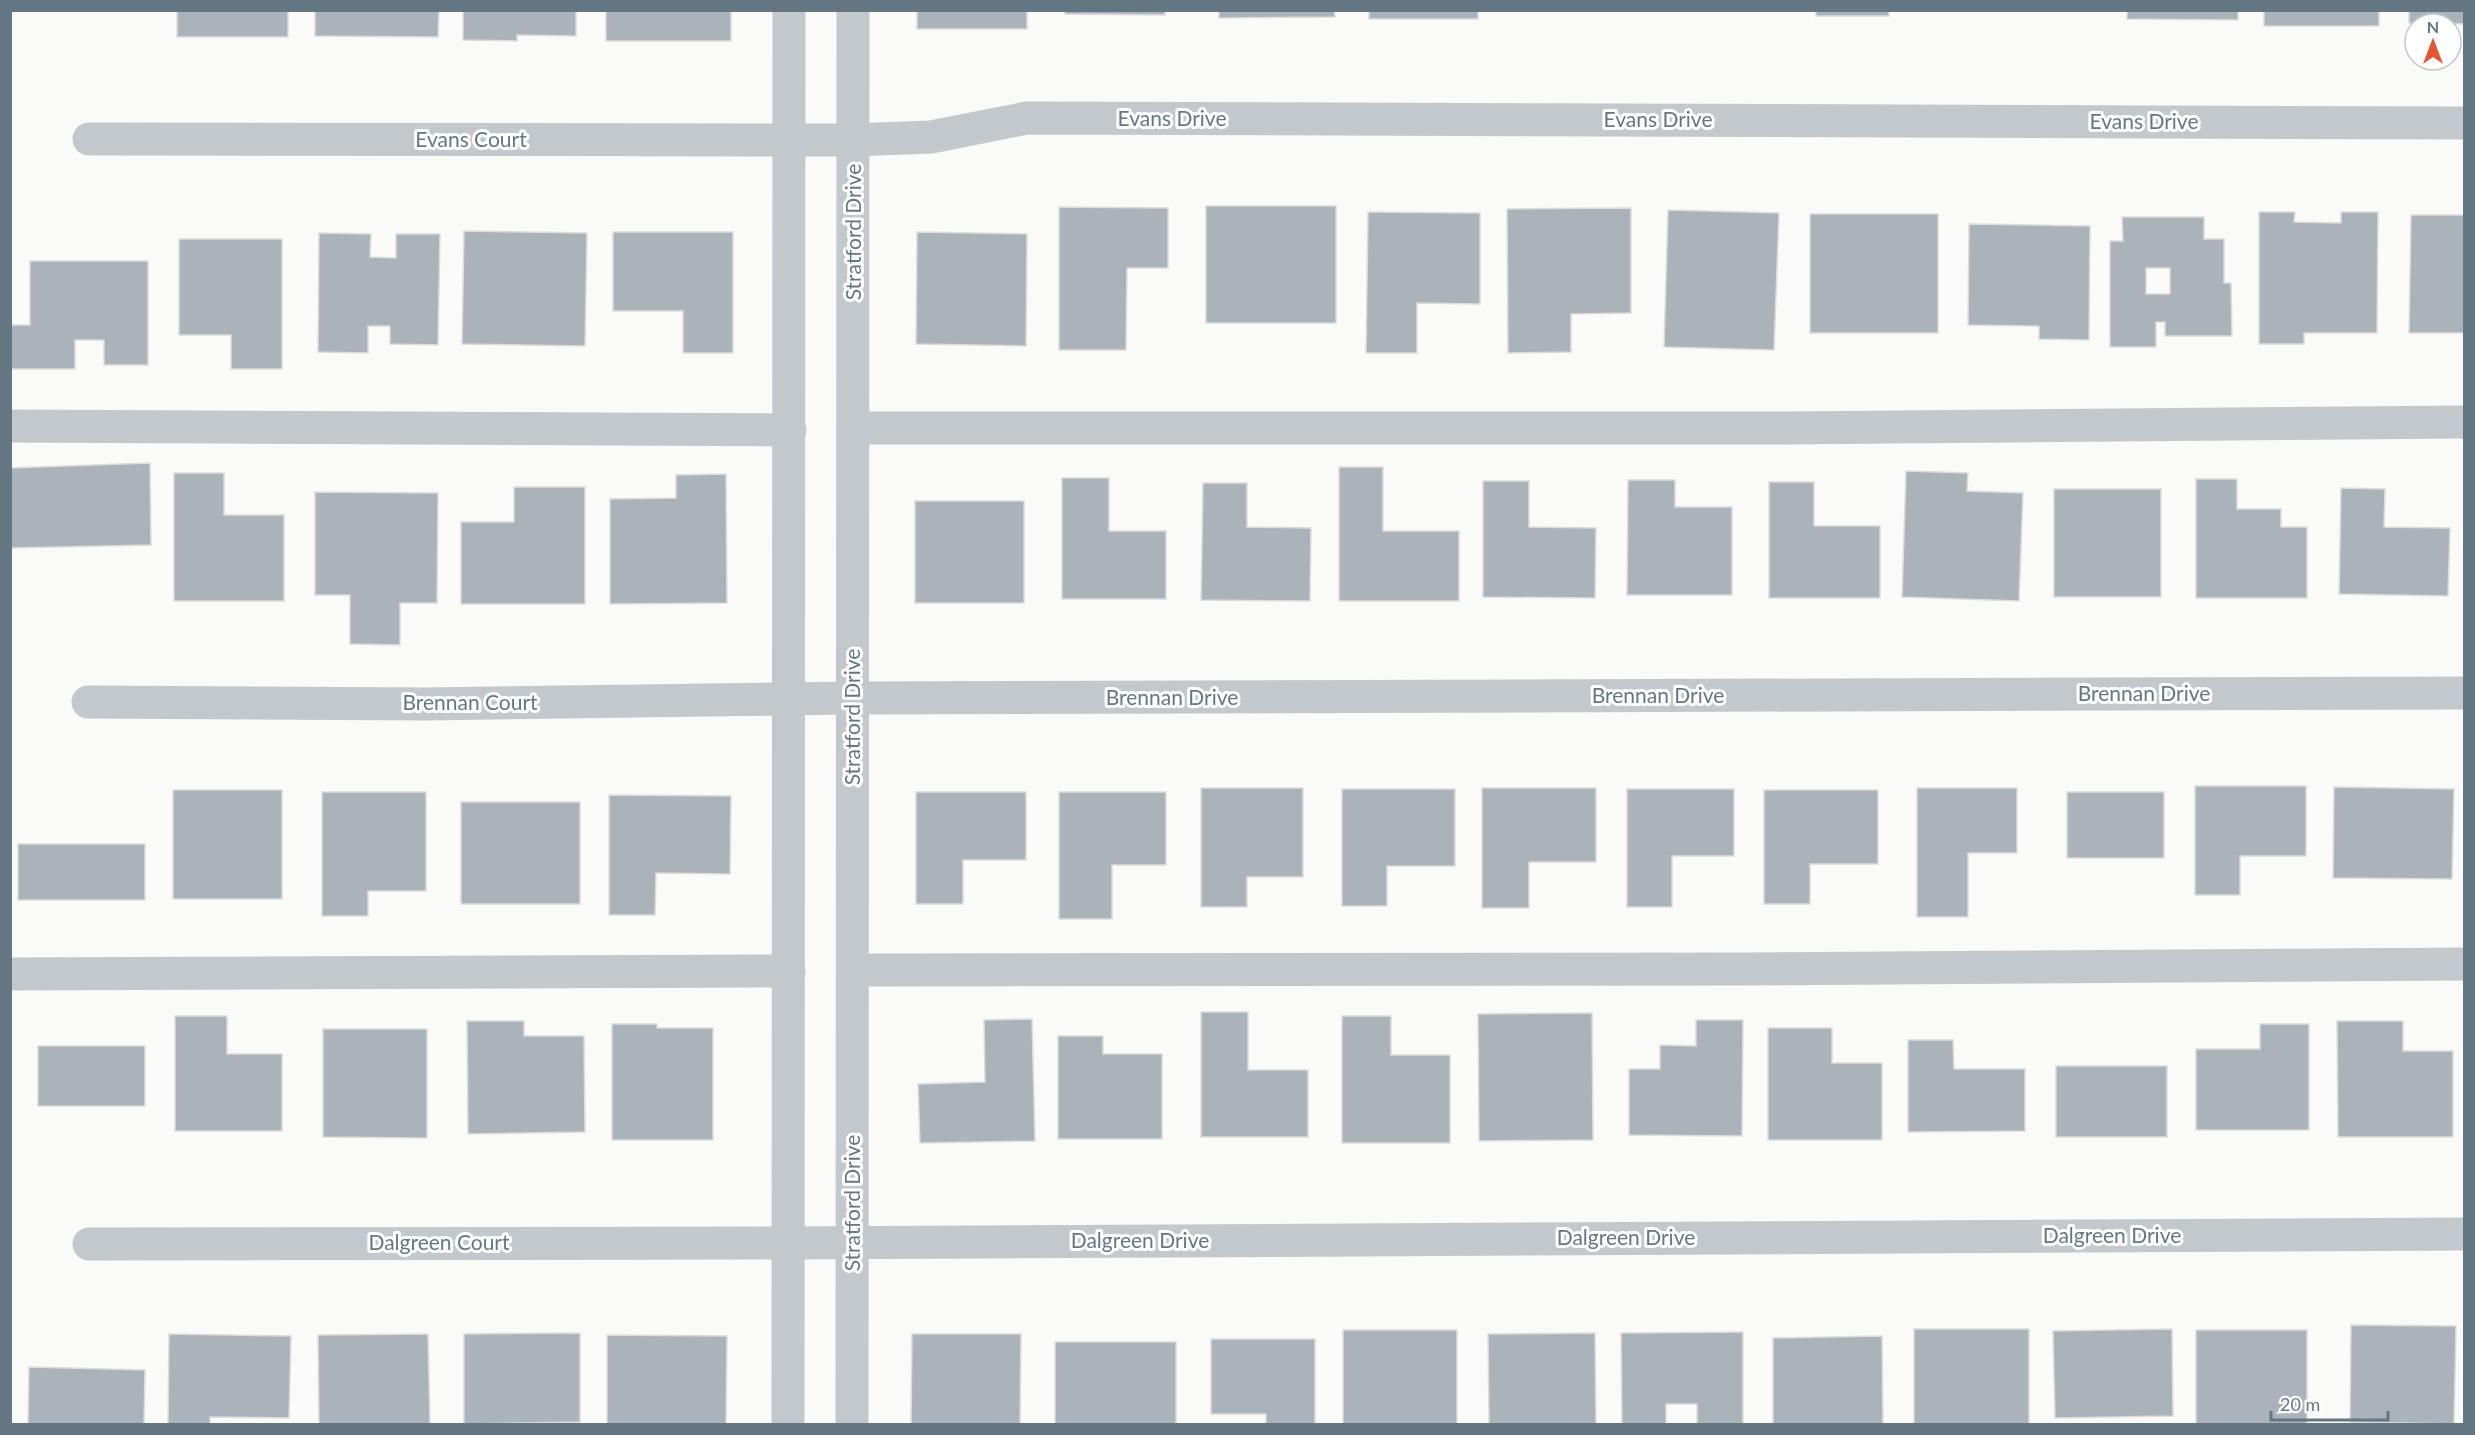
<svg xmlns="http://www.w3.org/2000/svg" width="2475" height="1435" viewBox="0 0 2475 1435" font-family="Lato,sans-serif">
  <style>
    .building { fill: #aab3b9; stroke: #dcdcda; stroke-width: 1.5; fill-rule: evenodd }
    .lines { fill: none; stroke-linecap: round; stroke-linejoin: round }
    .minor { stroke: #c3c8cc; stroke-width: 33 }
    .labels { text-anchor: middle; stroke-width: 6; stroke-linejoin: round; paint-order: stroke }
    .street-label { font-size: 21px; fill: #657683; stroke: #fff }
  </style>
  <rect width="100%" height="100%" fill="#fafaf8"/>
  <g class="building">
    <rect x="177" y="10" width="111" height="27"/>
    <path d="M315,10H439L438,37L315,36Z"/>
    <path d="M463,10H576V36L517,35V41L463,40Z"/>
    <rect x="606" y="10" width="125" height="31"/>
    <rect x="917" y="10" width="110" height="19"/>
    <path d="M1065,10H1165V15L1065,14Z"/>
    <path d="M1219,10H1334L1335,17L1219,18Z"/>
    <rect x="1369" y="10" width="109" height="9"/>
    <rect x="1816" y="10" width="73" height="6"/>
    <path d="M2127,10H2238V20L2127,19Z"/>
    <rect x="2264" y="10" width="115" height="16"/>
    <path d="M2409,10H2464V24L2409,23Z"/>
    <rect x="1206" y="206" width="130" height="117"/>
    <path d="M1059,207L1168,208V268H1127L1126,350H1059Z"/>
    <path d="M1631,208V313L1571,314V352L1508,353L1507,209Z"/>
    <path d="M1668,210L1779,213L1774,350L1664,347Z"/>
    <path d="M1368,212L1480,213V304L1417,303V353H1366Z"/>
    <path d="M2259,212H2295L2294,222L2341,223V212H2378L2377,333H2304V344H2259Z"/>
    <rect x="1810" y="214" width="128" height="119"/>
    <path d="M2411,215H2464V333H2409Z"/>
    <path d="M2122,217H2204V239H2224V283H2231L2232,336H2165V322H2156V347H2110V241H2123ZM2146,268H2170V294H2146Z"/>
    <path d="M1969,224L2090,226L2089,340L2039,339V326L1968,325Z"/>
    <path d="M464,231L587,233L585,346L462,344Z"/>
    <path d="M613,232H733V353H683V311H613Z"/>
    <path d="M917,232L1027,234L1026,346L916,344Z"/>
    <path d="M319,233L371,234L370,257L396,258V234H440L438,345L390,344V326H368V353L318,352Z"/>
    <path d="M179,239H282V369H231V335H179Z"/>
    <path d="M30,261H148V365H104V340H75V369H10V325H30Z"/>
    <path d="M150,463L151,545L10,548V468Z"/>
    <path d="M1339,467H1383V531H1459V601H1339Z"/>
    <path d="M1906,471L1968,473L1967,491L2023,493L2019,601L1902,597Z"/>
    <path d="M174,473H224V515H284V601H174Z"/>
    <path d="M726,474L727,603L610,604V499L676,498V475Z"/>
    <path d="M1062,478H1109V531H1166V599H1062Z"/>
    <path d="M2196,479H2237V509H2281V527H2307V598H2196Z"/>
    <path d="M1628,480H1675V507H1732V595H1627Z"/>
    <path d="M1483,481H1529V527L1596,528L1595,598L1483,597Z"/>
    <path d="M1769,482H1814V526H1880V598H1769Z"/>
    <path d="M1203,483H1247V527L1311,528L1310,601L1201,600Z"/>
    <path d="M514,487H585V604H461V522H514Z"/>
    <path d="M2341,488L2385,489L2384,527L2450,528L2448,596L2339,594Z"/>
    <rect x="2054" y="489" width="107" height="108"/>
    <path d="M315,492L438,493L437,603H400V645L350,644V595H315Z"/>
    <rect x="915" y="501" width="109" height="102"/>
    <path d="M2195,786H2306V856H2240V895H2195Z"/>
    <path d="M2334,787L2454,789L2452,879L2333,878Z"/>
    <path d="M1201,788H1303V877H1247V907H1201Z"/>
    <path d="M1482,788H1596V862H1529V908H1482Z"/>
    <path d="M1917,788H2017V853H1968V917H1917Z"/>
    <path d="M1342,789H1455V866H1387V906H1342Z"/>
    <path d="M1627,789H1734V856H1672V907H1627Z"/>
    <rect x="173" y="790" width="109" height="109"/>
    <path d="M1764,790H1878V864H1810V904H1764Z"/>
    <path d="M322,792H426V891H368V916H322Z"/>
    <path d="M916,792H1026V860H963V904H916Z"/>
    <path d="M1059,792H1166V865H1112V919H1059Z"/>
    <rect x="2067" y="792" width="97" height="66"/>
    <path d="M609,795L731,796L730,874L656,873L655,915H609Z"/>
    <rect x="461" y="802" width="119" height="102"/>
    <rect x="18" y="844" width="127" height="56"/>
    <path d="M1201,1012H1248V1070H1308V1137H1201Z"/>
    <path d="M1592,1013L1593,1140L1479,1141L1478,1014Z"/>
    <path d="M175,1016H227V1054H282V1131H175Z"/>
    <path d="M1342,1016H1391V1055H1450V1143H1342Z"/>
    <path d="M1032,1019L1035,1141L920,1143L918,1084L985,1082L984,1020Z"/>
    <path d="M1696,1020H1743L1742,1136L1629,1135V1069H1660V1045L1696,1046Z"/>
    <path d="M467,1021H524V1036H584L585,1132L468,1134Z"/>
    <path d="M2337,1021H2403V1051H2453V1137H2338Z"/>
    <path d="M612,1024H657V1028H713V1140H612Z"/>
    <path d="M2260,1024H2309V1130H2196V1049H2260Z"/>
    <path d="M1768,1028H1832V1063H1882V1140H1768Z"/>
    <path d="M323,1029H427V1138L323,1137Z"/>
    <path d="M1058,1036H1103V1054H1162V1139H1058Z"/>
    <path d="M1908,1040H1953L1954,1069H2025V1131L1908,1132Z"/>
    <rect x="38" y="1046" width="107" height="60"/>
    <rect x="2056" y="1066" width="111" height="71"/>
    <path d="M2351,1325L2456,1326L2454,1424L2350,1422Z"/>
    <rect x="1914" y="1329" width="115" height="95"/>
    <path d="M2172,1329L2173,1416L2055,1418L2053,1331Z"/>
    <rect x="1343" y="1330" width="114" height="94"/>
    <rect x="2196" y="1330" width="111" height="94"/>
    <path d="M1743,1332V1424H1697V1404H1666V1424H1622L1621,1333Z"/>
    <path d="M580,1333V1422L464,1424V1334Z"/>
    <path d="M1595,1333L1596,1424H1489L1488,1334Z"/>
    <path d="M169,1334L291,1336L289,1418L210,1417V1424H168Z"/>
    <path d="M428,1334L430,1424H319L318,1335Z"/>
    <path d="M912,1334H1021L1020,1424H911Z"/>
    <path d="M607,1335L727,1336L726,1424H607Z"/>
    <path d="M1882,1336L1883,1424H1773V1338Z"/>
    <path d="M1211,1339H1315V1424H1266V1414H1211Z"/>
    <rect x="1055" y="1342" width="121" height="82"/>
    <path d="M29,1367L145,1370L144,1424H28Z"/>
  </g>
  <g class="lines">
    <g class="minor">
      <path d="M89,139L853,140L931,137L1027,118L2464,123"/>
      <path d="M10,426L790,430"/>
      <path d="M854,428H1786L2464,422"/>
      <path d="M88,702L425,704L852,698L2464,693"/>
      <path d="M853,970L1745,969L2464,964"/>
      <path d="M10,974L789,971"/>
      <path d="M89,1244L788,1243L2464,1234"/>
      <path d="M788,1424L789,10"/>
      <path d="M852,1424L853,10"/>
    </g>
  </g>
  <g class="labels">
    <g class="street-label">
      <text x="1172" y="126">Evans Drive</text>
      <text x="1658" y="127">Evans Drive</text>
      <text x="2144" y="129">Evans Drive</text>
      <text x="471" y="147">Evans Court</text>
      <text transform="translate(854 232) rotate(-90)" y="7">Stratford Drive</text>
      <text x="2144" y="701">Brennan Drive</text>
      <text x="1658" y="703">Brennan Drive</text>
      <text x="1172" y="705">Brennan Drive</text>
      <text x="470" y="710">Brennan Court</text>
      <text transform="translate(853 717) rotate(-90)" y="7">Stratford Drive</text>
      <text transform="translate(853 1203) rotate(-90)" y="7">Stratford Drive</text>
      <text x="2112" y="1243">Dalgreen Drive</text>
      <text x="1626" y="1245">Dalgreen Drive</text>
      <text x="1140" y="1248">Dalgreen Drive</text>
      <text x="439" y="1250">Dalgreen Court</text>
    </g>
  </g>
  <rect width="2475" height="1435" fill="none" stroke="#657683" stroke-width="24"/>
  <g transform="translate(2433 42)"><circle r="28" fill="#ffffff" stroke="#c1c8cd" stroke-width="1.5"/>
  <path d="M0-4.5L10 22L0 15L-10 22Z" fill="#e4572e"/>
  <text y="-9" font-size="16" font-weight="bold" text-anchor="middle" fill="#657683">N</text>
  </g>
  <path d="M2271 1411v9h117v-9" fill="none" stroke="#657683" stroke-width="3"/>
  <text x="2280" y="1411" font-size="18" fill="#657683" stroke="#ffffff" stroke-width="4.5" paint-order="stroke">20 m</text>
</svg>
